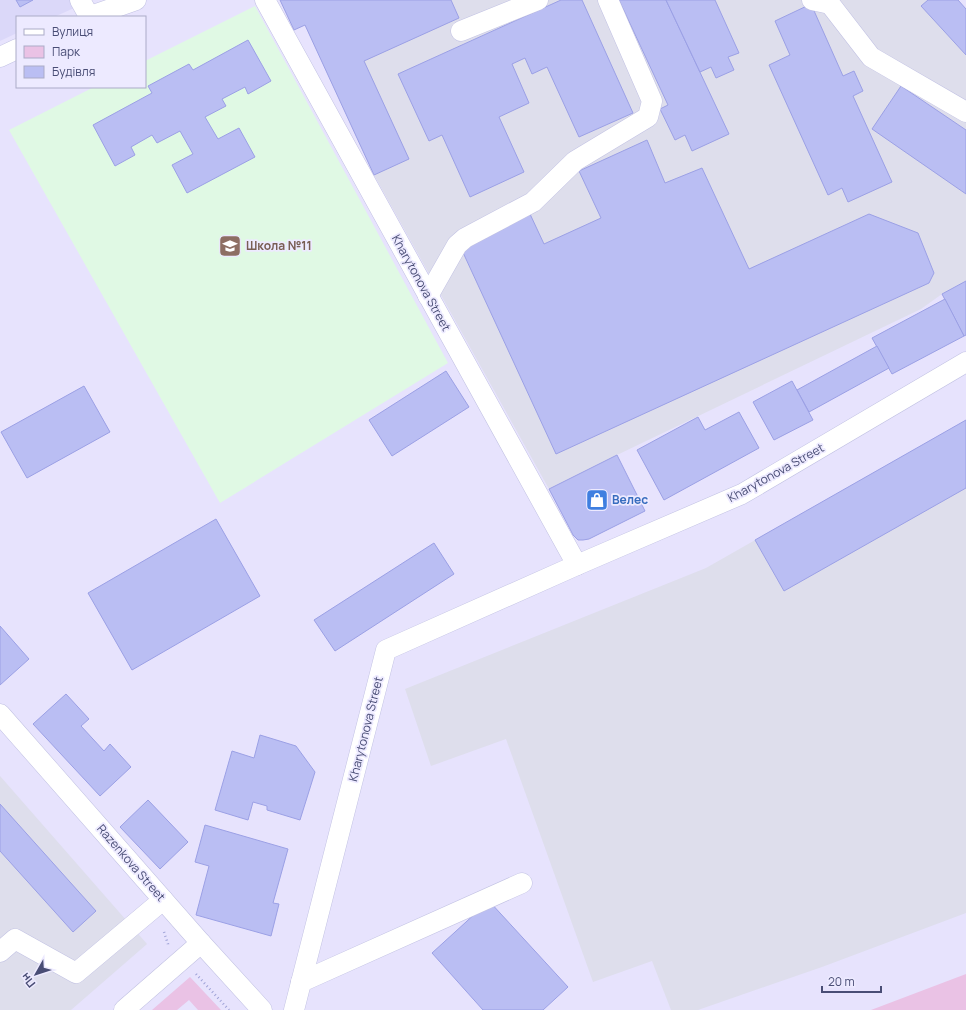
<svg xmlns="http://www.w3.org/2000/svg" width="966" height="1010" viewBox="0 0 966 1010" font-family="Manrope,sans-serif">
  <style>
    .residential { fill: #dbd8f9 }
    .industrial { fill: #dedeec }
    .education { fill: #e0f9e4 }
    .green { fill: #eac2e5 }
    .building { fill: #babef3; stroke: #9ba0e5 }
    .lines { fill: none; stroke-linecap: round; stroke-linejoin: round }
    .minor-casing { stroke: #c2c2e3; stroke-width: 21 }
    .path { stroke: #9ea2d7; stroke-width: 2.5; stroke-dasharray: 1 3; stroke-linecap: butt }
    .minor { stroke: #fff; stroke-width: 20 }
    .labels { text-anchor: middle; stroke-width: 3.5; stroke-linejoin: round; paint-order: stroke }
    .education-label { font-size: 12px; font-weight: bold; fill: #785e54; stroke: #edeaff; text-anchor: start }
    .street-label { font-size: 12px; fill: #494d75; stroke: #edeaff }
    .shop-label { font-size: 12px; font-weight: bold; fill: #366cbe; stroke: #edeaff; text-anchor: start }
  </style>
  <rect width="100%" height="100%" fill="#e7e3fd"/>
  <path class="residential" d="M0,0H92L54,17H17V33L0,41Z"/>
  <g class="industrial">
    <path d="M280,0H958L966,9V281L942,294L921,309L617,455L549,489L374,175L305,25L294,30Z"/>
    <path d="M966,420V913L822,967L698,1010H671L652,961L593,982L506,739L431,766L405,689L706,568Z"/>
    <path d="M0,776L147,944L71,1010H0Z"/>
  </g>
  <path class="education" d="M255,6L448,363L220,503L9,130L94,87H145V61Z"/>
  <g class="green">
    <path d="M966,974V1010H871Z"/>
    <path d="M190,977L221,1010H198L189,1000L177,1010H152Z"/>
  </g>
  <g class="building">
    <path d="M16,0H33L20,7Z"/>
    <path d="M280,0H451L459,18L364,61L409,159L374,175L305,25L294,30Z"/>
    <path d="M561,0H582L633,113L579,137L547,67L532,74L525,58L512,64L529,103L499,117L524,172L470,197L442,135L429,141L398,74Z"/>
    <path d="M619,0H666L729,134L692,151L685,135L675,140L660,109L668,105Z"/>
    <path d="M666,0H715L739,53L728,57L734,70L716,78L711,67L700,72Z"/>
    <path d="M928,0H958L966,9V55L921,6Z"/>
    <path d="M811,4L843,76L854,71L863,91L853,96L892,182L848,202L842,188L828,195L769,65L790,55L775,21Z"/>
    <path d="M248,40L271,81L248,94L245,87L222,99L226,106L205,117L218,139L239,128L255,157L187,193L172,165L193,154L180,131L157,143L152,135L131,147L135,155L115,166L93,125L152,93L148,86L189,64L193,70Z"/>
    <path d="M901,86L966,130V194L872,129Z"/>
    <path d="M647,140L665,183L702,168L749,269L869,214L918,233L934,273L929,283L556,454L460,246L530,214L544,244L601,218L579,171Z"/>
    <path d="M966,281V335L964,336L942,294Z"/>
    <path d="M945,299L964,336L892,374L872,338Z"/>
    <path d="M877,346L889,368L809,412L797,390Z"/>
    <path d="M446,371L469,407L392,456L369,420Z"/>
    <path d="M792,381L813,420L774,440L753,402Z"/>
    <path d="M84,386L110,432L27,478L1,432Z"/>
    <path d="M739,412L759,448L664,500L637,450L698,417L705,430Z"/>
    <path d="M966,420V488L784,591L755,540Z"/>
    <path d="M617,455L645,511L589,539L583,540H578L573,535L570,529L549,489Z"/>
    <path d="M216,519L260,596L132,670L88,593Z"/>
    <path d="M434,543L454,574L335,651L314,620Z"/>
    <path d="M0,626L29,659L0,685Z"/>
    <path d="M66,694L89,719L81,726L104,751L110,744L131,767L100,796L33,724Z"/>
    <path d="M260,735L296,746L315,772L300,820L267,810V806L253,802L248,820L215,810L232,751L254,758Z"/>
    <path d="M148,800L188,842L160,869L120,827Z"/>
    <path d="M0,804L96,911L73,932L0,851Z"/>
    <path d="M205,825L288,849L273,903L279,904L271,936L196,915L209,866L195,862Z"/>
    <path d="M489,901L568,987L543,1010H483L432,953Z"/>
  </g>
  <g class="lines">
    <g class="minor-casing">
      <g id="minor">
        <path d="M80,0L89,16"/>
        <path d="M265,0L577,565"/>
        <path d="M812,0L830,4L871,57L966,112"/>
        <path d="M88,17L136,0"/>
        <path d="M461,31L538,0"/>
        <path d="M0,57L17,49"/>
        <path d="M428,296L457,245L465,238L533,202L575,161L648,117L652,101L608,0"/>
        <path d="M0,714L201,943L262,1010"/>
        <path d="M0,952L15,939L76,973L163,900"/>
        <path d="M301,982L522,883"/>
        <path d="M124,1010L201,943"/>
        <path d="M294,1010L386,650L577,565L742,494L966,362"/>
      </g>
    </g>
    <g class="path">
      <path d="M164,932L168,944V946"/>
      <path d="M196,974L229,1010"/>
    </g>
    <use href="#minor" class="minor"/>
  </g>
  <defs>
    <g id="school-square" transform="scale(1.15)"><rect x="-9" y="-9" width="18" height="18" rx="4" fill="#8d6e63" stroke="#edeaff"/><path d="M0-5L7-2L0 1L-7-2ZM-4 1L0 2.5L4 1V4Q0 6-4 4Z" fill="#fff"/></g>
    <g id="shop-square" transform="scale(1.15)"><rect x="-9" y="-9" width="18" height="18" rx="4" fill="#3f7fe0" stroke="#edeaff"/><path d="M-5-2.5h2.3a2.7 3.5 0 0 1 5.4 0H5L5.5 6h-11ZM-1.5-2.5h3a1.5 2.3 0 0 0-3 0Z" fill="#fff"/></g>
  </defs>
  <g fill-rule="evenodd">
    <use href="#school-square" x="230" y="246"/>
    <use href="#shop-square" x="597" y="500"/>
  </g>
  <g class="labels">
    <g class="education-label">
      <text x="246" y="250">Школа №11</text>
    </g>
    <g class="street-label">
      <text transform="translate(421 283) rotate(61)" y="4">Kharytonova Street</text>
      <text transform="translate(776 473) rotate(-29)" y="4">Kharytonova Street</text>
      <text transform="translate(366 729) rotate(-76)" y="4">Kharytonova Street</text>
      <text transform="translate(131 863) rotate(49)" y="4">Razenkova Street</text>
    </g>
    <g class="shop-label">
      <text x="612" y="504">Велес</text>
    </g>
  </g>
  <rect x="16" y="16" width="130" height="72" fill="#edeaff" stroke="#ababc8"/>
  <rect x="24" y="29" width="20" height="6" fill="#ffffff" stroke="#ababc8"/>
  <text x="52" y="36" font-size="12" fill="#494d75">Вулиця</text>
  <rect x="24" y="46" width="20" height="12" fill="#eac2e5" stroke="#ababc8"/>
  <text x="52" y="56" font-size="12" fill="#494d75">Парк</text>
  <rect x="24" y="66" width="20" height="12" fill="#babef3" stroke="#ababc8"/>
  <text x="52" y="76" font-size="12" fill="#494d75">Будівля</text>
  <g transform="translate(36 974) rotate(231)" stroke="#edeaff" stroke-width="3" paint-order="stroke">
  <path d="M0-3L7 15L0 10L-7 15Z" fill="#494d75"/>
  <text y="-6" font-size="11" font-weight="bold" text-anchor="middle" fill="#494d75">Пн</text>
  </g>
  <path d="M822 986v6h59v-6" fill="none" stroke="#494d75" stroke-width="2"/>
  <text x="828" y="986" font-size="12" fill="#494d75" stroke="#edeaff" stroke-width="3" paint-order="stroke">20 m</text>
</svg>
